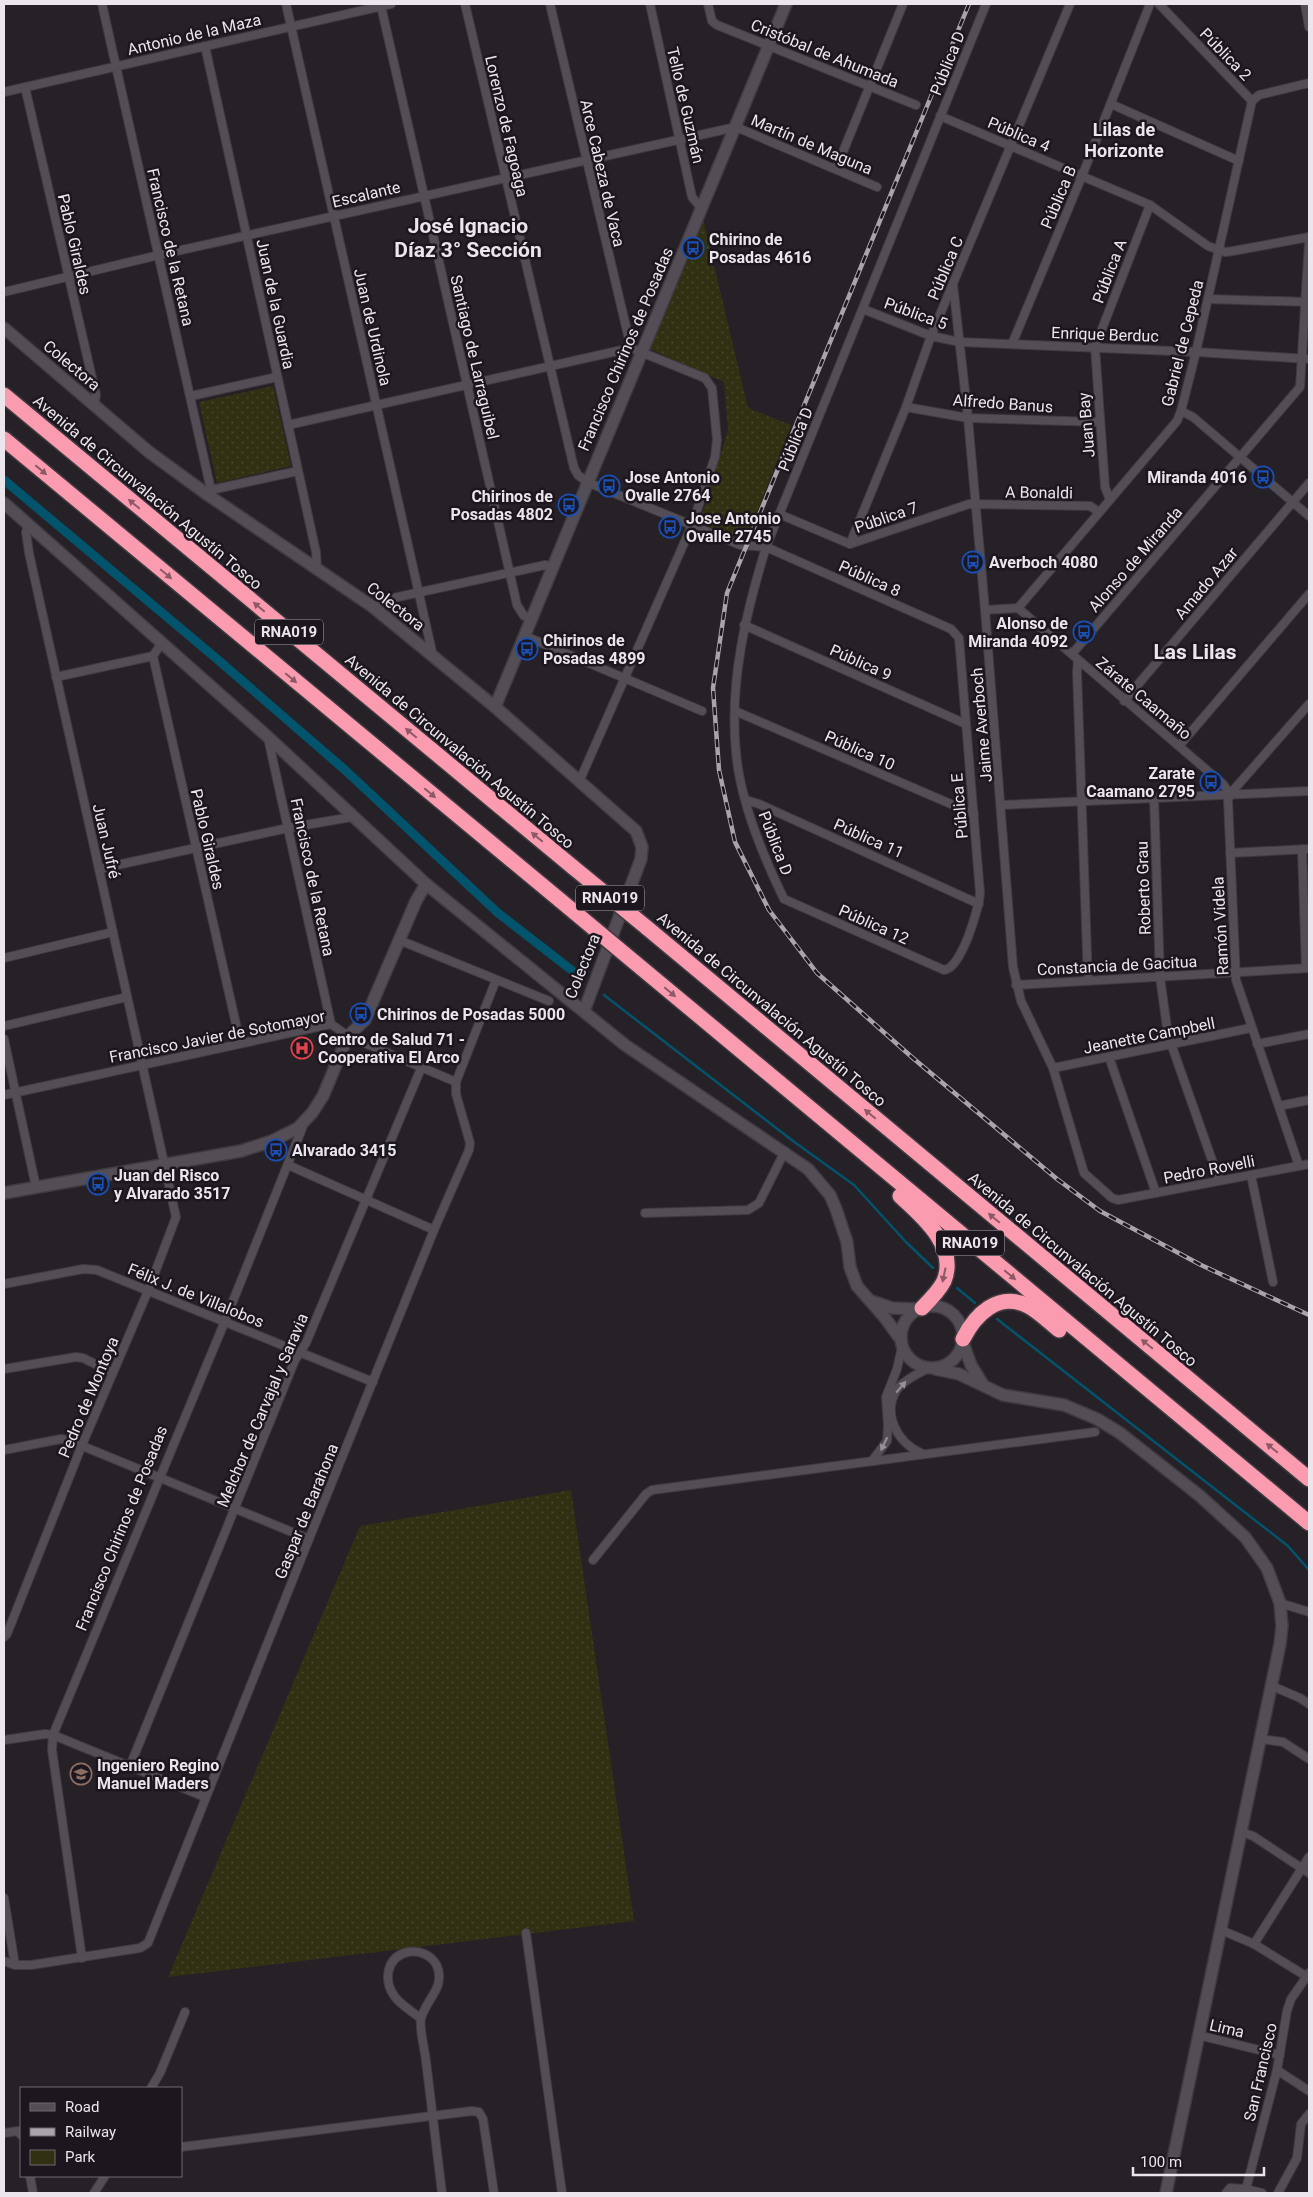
<svg xmlns="http://www.w3.org/2000/svg" width="1313" height="2197" viewBox="0 0 1313 2197" font-family="Roboto,sans-serif">
  <style>
    .green { fill: url(#green-dots) }
    .lines { fill: none; stroke-linecap: round; stroke-linejoin: round }
    .stream { stroke: #02536c; stroke-width: 2.5 }
    .canal { stroke: #02536c; stroke-width: 9 }
    .street-casing { stroke: #3f3a40; stroke-width: 10 }
    .secondary-casing { stroke: #3f3a40; stroke-width: 14 }
    .highway-casing { stroke: #3f3a40; stroke-width: 18 }
    .street { stroke: #534d55; stroke-width: 8 }
    .secondary { stroke: #534d55; stroke-width: 11 }
    .highway { stroke: #fb9baf; stroke-width: 15 }
    .rail-casing { stroke: #a8a4a9; stroke-width: 4.5 }
    .rail { stroke: #1c171e; stroke-width: 2.5; stroke-dasharray: 8; stroke-linecap: butt }
    .highway-bridge-casing { stroke: #3f3a40; stroke-width: 18; stroke-linecap: butt }
    .highway-bridge { stroke: #fb9baf; stroke-width: 15 }
    .oneway { fill: #8c5966 }
    .oneway2 { fill: #979298 }
    .labels { text-anchor: middle; stroke-width: 5; stroke-linejoin: round; paint-order: stroke }
    .shield { fill: #1c171e; stroke: #aca8ae; stroke-width: 1 }
    .shield-label { font-size: 15px; font-weight: bold; fill: #eae6eb }
    .street-label { font-size: 16px; fill: #eae6eb; stroke: #1c171e }
    .poi-label { font-size: 16px; font-weight: bold; fill: #eae6eb; stroke: #1c171e; text-anchor: start }
    .neighbourhood-label { font-size: 18px; font-weight: bold; fill: #eae6eb; stroke: #1c171e }
    .district-label { font-size: 21px; font-weight: bold; fill: #eae6eb; stroke: #1c171e }
  </style>
  <defs>
    <pattern id="green-dots" width="8" height="8" patternUnits="userSpaceOnUse" patternTransform="scale(1.25)"><rect width="8" height="8" fill="#303112"/><path d="M2 2h.1M6 6h.1" fill="none" stroke="#444529" stroke-width="1.8" stroke-linecap="round"/></pattern>
  </defs>
  <rect width="100%" height="100%" fill="#262027"/>
  <g class="green">
    <path d="M703,219L748,408L791,425L745,543L699,524L728,430L724,382L650,349Z"/>
    <path d="M273,386L291,466L217,483L199,402Z"/>
    <path d="M571,1490L634,1921L168,1977L360,1526Z"/>
  </g>
  <g class="lines">
    <g class="stream">
      <path d="M604,995L793,1141L854,1185L906,1242L933,1268"/>
      <path d="M957,1288L975,1303"/>
      <path d="M997,1319L1288,1546L1309,1570"/>
    </g>
    <path class="canal" d="M4,480L217,659L345,770L498,913L574,972"/>
    <g class="street-casing">
      <g id="street">
        <path d="M102,4L211,490L208,495"/>
        <path d="M286,4L433,656"/>
        <path d="M465,4L574,468L578,475L587,482L740,545L766,547L951,629L959,638L980,893C979,909 961,969 944,970L784,899C763,856 740,800 736,752C729,682 746,613 766,547L986,4"/>
        <path d="M550,4L631,348"/>
        <path d="M650,4L692,197L702,209"/>
        <path d="M708,4L712,21L717,25L916,105"/>
        <path d="M1159,4L1252,101"/>
        <path d="M1305,4L1309,27"/>
        <path d="M381,6L517,605L524,616L532,619"/>
        <path d="M205,46L316,552L317,568"/>
        <path d="M25,87L96,395L94,406"/>
        <path d="M4,92L391,4"/>
        <path d="M1111,104L1239,161"/>
        <path d="M940,116L1150,205L1208,246L1225,252L1233,251L1309,237"/>
        <path d="M836,169L903,4"/>
        <path d="M953,284L968,418L985,610L1013,967L1021,1001L1053,1068L1084,1173L1112,1198L1118,1200L1309,1164"/>
        <path d="M4,292L159,255L736,127L877,187"/>
        <path d="M1208,299L1309,302"/>
        <path d="M863,309L931,336L960,342L1196,352L1309,359"/>
        <path d="M1012,344L1082,176L1150,4"/>
        <path d="M191,396L277,377"/>
        <path d="M906,407L968,418L1099,422"/>
        <path d="M1181,411L1193,417L1309,516"/>
        <path d="M288,425L631,348"/>
        <path d="M211,490L298,471"/>
        <path d="M1110,500L1105,487L1095,347L1150,205"/>
        <path d="M779,514L850,544L969,504L1090,506L1099,512"/>
        <path d="M850,544L906,407L931,336L1070,4"/>
        <path d="M373,607L384,600L545,565L553,566"/>
        <path d="M1018,608L1177,421L1181,411L1196,352L1252,101L1259,95L1309,83"/>
        <path d="M985,610L1018,608L1223,784L1230,794"/>
        <path d="M744,625L966,724"/>
        <path d="M525,636L702,711"/>
        <path d="M161,644L153,656L240,1042"/>
        <path d="M1072,654L1300,387L1309,242"/>
        <path d="M1078,660L1077,672L1088,981"/>
        <path d="M56,677L153,656"/>
        <path d="M1124,701L1309,483"/>
        <path d="M735,711L974,814"/>
        <path d="M268,738L331,1024"/>
        <path d="M1179,746L1309,594"/>
        <path d="M579,782L692,525L715,457L717,440L712,388L705,378L631,348"/>
        <path d="M1154,798L1160,977L1168,1035L1219,1180"/>
        <path d="M746,800L759,804L979,904"/>
        <path d="M1002,805L1309,791"/>
        <path d="M1302,849L1306,968"/>
        <path d="M1230,853L1309,849"/>
        <path d="M99,869L288,828L352,817"/>
        <path d="M399,940L549,1001"/>
        <path d="M4,958L113,932"/>
        <path d="M1016,985L1309,968"/>
        <path d="M4,1026L127,997"/>
        <path d="M4,1039L36,1187"/>
        <path d="M1257,1044L1309,1034"/>
        <path d="M1109,1057L1156,1193"/>
        <path d="M1053,1068L1251,1028"/>
        <path d="M4,1095L331,1024L348,1036L456,1082"/>
        <path d="M1279,1106L1309,1100"/>
        <path d="M288,1165L434,1230"/>
        <path d="M1299,1166L1236,980L1228,800L1230,794L1309,704"/>
        <path d="M1251,1175L1273,1282"/>
        <path d="M645,1213L748,1210L759,1203L785,1151"/>
        <path d="M4,1284L83,1269L97,1270L373,1382"/>
        <path d="M4,1369L76,1357L83,1358L113,1373"/>
        <path d="M4,1450L61,1439L68,1440L309,1539"/>
        <path d="M921,1453C897,1443 881,1412 898,1388C906,1379 917,1374 927,1369"/>
        <path d="M872,1461L887,1441L888,1426L886,1397L897,1369L902,1347"/>
        <path d="M593,1560L646,1494L652,1490L1095,1432"/>
        <path d="M1280,1603L1309,1612"/>
        <path d="M4,1637L7,1634L82,1445L148,1291L176,1217L29,553L26,532L29,524"/>
        <path d="M1272,1686L1300,1698L1309,1704"/>
        <path d="M1261,1739L1283,1742L1309,1759"/>
        <path d="M4,1740L45,1734L53,1735L205,1797"/>
        <path d="M130,1766L295,1360L306,1343L422,1066"/>
        <path d="M1241,1832L1253,1836L1309,1873"/>
        <path d="M4,1898L15,1965"/>
        <path d="M1221,1930L1254,1944L1309,1978"/>
        <path d="M526,1933L562,2193"/>
        <path d="M1254,1944L1309,1857"/>
        <path d="M82,1958L52,1750L53,1735L225,1321L303,1126"/>
        <path d="M4,1961L15,1965H31L140,1948L148,1943L309,1539L434,1230L469,1150L470,1143L456,1094V1082L496,980"/>
        <path d="M421,2019C413,2012 401,2005 395,1997C383,1981 386,1957 408,1952C419,1950 432,1955 437,1966C446,1988 425,2000 421,2019C419,2029 425,2050 426,2061C431,2105 437,2149 442,2193"/>
        <path d="M1198,2035L1280,2055"/>
        <path d="M1277,2070L1309,2091"/>
        <path d="M151,2088L160,2073L185,2012"/>
        <path d="M4,2133L18,2131L21,2135"/>
        <path d="M181,2147L472,2111L479,2112L483,2119L494,2193"/>
        <path d="M30,2176L33,2193"/>
        <path d="M1246,2189L1262,2193"/>
        <path d="M94,2193L105,2176"/>
        <path d="M1226,2193L1230,2188L1246,2189L1277,2070L1287,2011L1291,1999L1309,1973"/>
        <path d="M1278,2193L1297,2158L1301,2124L1309,2114"/>
      </g>
    </g>
    <g class="secondary-casing">
      <g id="secondary">
        <path d="M4,328L149,452L208,495L373,607L495,707L636,831L642,847L641,859L584,1011"/>
        <path d="M4,503L268,737L426,884L625,1045L808,1169L830,1195L836,1209L847,1242L850,1267L857,1286L885,1318L901,1340"/>
        <path d="M495,707L786,4"/>
        <path d="M4,1193L241,1151L272,1141L298,1128L312,1113L323,1096L348,1036L365,1020L416,901L426,884"/>
        <path d="M871,1301L892,1308L918,1309"/>
        <circle cx="932" cy="1337" r="31"/>
        <path d="M963,1343L971,1365L982,1383"/>
        <path d="M935,1369L959,1374L1003,1395L1064,1405L1097,1419L1120,1433L1200,1496L1245,1537L1267,1568L1280,1603L1282,1626L1280,1644L1166,2193"/>
      </g>
    </g>
    <g class="highway-casing">
      <g id="highway">
        <path d="M4,395L574,868"/>
        <path d="M4,439L561,901"/>
        <path d="M646,927L1309,1479"/>
        <path d="M633,961L1309,1523"/>
        <path d="M900,1196C922,1216 958,1246 944,1281C939,1291 930,1300 922,1308"/>
        <path d="M963,1339C975,1315 998,1291 1028,1306C1039,1312 1049,1322 1059,1330"/>
      </g>
    </g>
    <use href="#street" class="street"/>
    <use href="#secondary" class="secondary"/>
    <use href="#highway" class="highway"/>
    <g class="rail-casing">
      <path id="rail" d="M969,4L727,593L713,688L719,770L735,842L769,910L817,973L914,1059L1057,1179L1100,1211L1201,1265L1309,1315"/>
    </g>
    <use href="#rail" class="rail"/>
    <g class="highway-bridge-casing">
      <g id="highway-bridge">
        <path d="M574,868L646,927"/>
        <path d="M561,901L633,961"/>
      </g>
    </g>
    <use href="#highway-bridge" class="highway-bridge"/>
  </g>
  <defs><path id="oneway-solid" d="M-6-.8H1V-3.2L6.5 0L1 3.2V.8H-6Z" transform="scale(1.25)"/></defs>
  <g class="oneway">
    <use href="#oneway-solid" transform="translate(41 470) rotate(40)"/>
    <use href="#oneway-solid" transform="translate(134 504) rotate(-140)"/>
    <use href="#oneway-solid" transform="translate(166 574) rotate(40)"/>
    <use href="#oneway-solid" transform="translate(259 607) rotate(-140)"/>
    <use href="#oneway-solid" transform="translate(291 678) rotate(40)"/>
    <use href="#oneway-solid" transform="translate(411 733) rotate(-140)"/>
    <use href="#oneway-solid" transform="translate(430 793) rotate(40)"/>
    <use href="#oneway-solid" transform="translate(537 837) rotate(-140)"/>
    <use href="#oneway-solid" transform="translate(670 992) rotate(40)"/>
    <use href="#oneway-solid" transform="translate(870 1114) rotate(-140)"/>
    <use href="#oneway-solid" transform="translate(994 1218) rotate(-140)"/>
    <use href="#oneway-solid" transform="translate(944 1275) rotate(102)"/>
    <use href="#oneway-solid" transform="translate(1010 1275) rotate(40)"/>
    <use href="#oneway-solid" transform="translate(1147 1344) rotate(-141)"/>
    <use href="#oneway-solid" transform="translate(1272 1448) rotate(-141)"/>
  </g>
  <g class="oneway2">
    <use href="#oneway-solid" transform="translate(901 1387) rotate(-49)"/>
    <use href="#oneway-solid" transform="translate(884 1444) rotate(116)"/>
  </g>
  <defs>
    <g id="bus-ring" transform="scale(1.125)"><circle r="9.5" fill="#1c171e" stroke="#1a4fb4" stroke-width="1.5"/><path d="M-5-6H5V4H4V6H2V4H-2V6H-4V4H-5ZM-3.5-4V0h7V-4ZM-3.5 1.2v1.5H-2V1.2ZM2 1.2v1.5H3.5V1.2Z" fill="#1a4fb4"/></g>
    <g id="hospital-ring" transform="scale(1.125)"><circle r="9.5" fill="#1c171e" stroke="#e0444e" stroke-width="1.5"/><path d="M-5-5h3v3.5h4V-5h3V5h-3V1.5h-4V5h-3Z" fill="#e0444e"/></g>
    <g id="school-ring" transform="scale(1.125)"><circle r="9.5" fill="#1c171e" stroke="#8d6e63" stroke-width="1.5"/><path d="M0-5L7-2L0 1L-7-2ZM-4 1L0 2.5L4 1V4Q0 6-4 4Z" fill="#8d6e63"/></g>
  </defs>
  <g fill-rule="evenodd">
    <use href="#bus-ring" x="693" y="248"/>
    <use href="#bus-ring" x="1263" y="477"/>
    <use href="#bus-ring" x="609" y="486"/>
    <use href="#bus-ring" x="569" y="505"/>
    <use href="#bus-ring" x="670" y="527"/>
    <use href="#bus-ring" x="973" y="562"/>
    <use href="#bus-ring" x="1084" y="632"/>
    <use href="#bus-ring" x="527" y="649"/>
    <use href="#bus-ring" x="1211" y="782"/>
    <use href="#bus-ring" x="361" y="1014"/>
    <use href="#hospital-ring" x="302" y="1048"/>
    <use href="#bus-ring" x="276" y="1150"/>
    <use href="#bus-ring" x="98" y="1184"/>
    <use href="#school-ring" x="81" y="1774"/>
  </g>
  <g class="labels">
    <g class="shield">
      <rect x="255" y="619.5" width="68" height="25" rx="4"/>
      <rect x="576" y="885.5" width="68" height="25" rx="4"/>
      <rect x="936" y="1230.5" width="68" height="25" rx="4"/>
    </g>
    <g class="shield-label">
      <text x="289" y="637">RNA019</text>
      <text x="610" y="903">RNA019</text>
      <text x="970" y="1248">RNA019</text>
    </g>
    <g class="street-label">
      <text transform="translate(194 34) rotate(-13)" y="6">Antonio de la Maza</text>
      <text transform="translate(825 53) rotate(22)" y="6">Cristóbal de Ahumada</text>
      <text transform="translate(1226 54) rotate(46)" y="6">Pública 2</text>
      <text transform="translate(947 63) rotate(-68)" y="6">Pública D</text>
      <text transform="translate(686 105) rotate(77)" y="6">Tello de Guzmán</text>
      <text transform="translate(507 126) rotate(77)" y="6">Lorenzo de Fagoaga</text>
      <text transform="translate(1019 134) rotate(23)" y="6">Pública 4</text>
      <text transform="translate(812 144) rotate(23)" y="6">Martín de Maguna</text>
      <text transform="translate(603 173) rotate(77)" y="6">Arce Cabeza de Vaca</text>
      <text transform="translate(366 194) rotate(-13)" y="6">Escalante</text>
      <text transform="translate(1058 197) rotate(-67)" y="6">Pública B</text>
      <text transform="translate(75 244) rotate(77)" y="6">Pablo Giraldes</text>
      <text transform="translate(171 247) rotate(77)" y="6">Francisco de la Retana</text>
      <text transform="translate(945 268) rotate(-67)" y="6">Pública C</text>
      <text transform="translate(1109 271) rotate(-69)" y="6">Pública A</text>
      <text transform="translate(276 304) rotate(78)" y="6">Juan de la Guardia</text>
      <text transform="translate(916 313) rotate(20)" y="6">Pública 5</text>
      <text transform="translate(373 327) rotate(77)" y="6">Juan de Urdinola</text>
      <text transform="translate(1105 334) rotate(2)" y="6">Enrique Berduc</text>
      <text transform="translate(1182 343) rotate(-76)" y="6">Gabriel de Cepeda</text>
      <text transform="translate(625 349) rotate(-67)" y="6">Francisco Chirinos de Posadas</text>
      <text transform="translate(475 357) rotate(77)" y="6">Santiago de Larraguibel</text>
      <text transform="translate(72 365) rotate(40)" y="6">Colectora</text>
      <text transform="translate(1003 403) rotate(4)" y="6">Alfredo Banus</text>
      <text transform="translate(1086 425) rotate(-95)" y="6">Juan Bay</text>
      <text transform="translate(795 439) rotate(-68)" y="6">Pública D</text>
      <text transform="translate(148 492) rotate(40)" y="6">Avenida de Circunvalación Agustín Tosco</text>
      <text transform="translate(1039 492) rotate(1)" y="6">A Bonaldi</text>
      <text transform="translate(886 517) rotate(-19)" y="6">Pública 7</text>
      <text transform="translate(1135 559) rotate(-49)" y="6">Alonso de Miranda</text>
      <text transform="translate(870 578) rotate(24)" y="6">Pública 8</text>
      <text transform="translate(1206 583) rotate(-50)" y="6">Amado Azar</text>
      <text transform="translate(396 606) rotate(38)" y="6">Colectora</text>
      <text transform="translate(861 662) rotate(24)" y="6">Pública 9</text>
      <text transform="translate(1144 698) rotate(40)" y="6">Zárate Caamaño</text>
      <text transform="translate(981 725) rotate(-95)" y="6">Jaime Averboch</text>
      <text transform="translate(860 750) rotate(24)" y="6">Pública 10</text>
      <text transform="translate(460 751) rotate(40)" y="6">Avenida de Circunvalación Agustín Tosco</text>
      <text transform="translate(959 806) rotate(-95)" y="6">Pública E</text>
      <text transform="translate(869 838) rotate(24)" y="6">Pública 11</text>
      <text transform="translate(208 839) rotate(77)" y="6">Pablo Giraldes</text>
      <text transform="translate(107 841) rotate(77)" y="6">Juan Jufré</text>
      <text transform="translate(776 843) rotate(69)" y="6">Pública D</text>
      <text transform="translate(313 877) rotate(78)" y="6">Francisco de la Retana</text>
      <text transform="translate(1143 888) rotate(-92)" y="6">Roberto Grau</text>
      <text transform="translate(874 924) rotate(24)" y="6">Pública 12</text>
      <text transform="translate(1220 926) rotate(-93)" y="6">Ramón Videla</text>
      <text transform="translate(1117 965) rotate(-3)" y="6">Constancia de Gacitua</text>
      <text transform="translate(582 966) rotate(-68)" y="6">Colectora</text>
      <text transform="translate(772 1009) rotate(40)" y="6">Avenida de Circunvalación Agustín Tosco</text>
      <text transform="translate(1149 1035) rotate(-11)" y="6">Jeanette Campbell</text>
      <text transform="translate(217 1036) rotate(-11)" y="6">Francisco Javier de Sotomayor</text>
      <text transform="translate(1209 1169) rotate(-11)" y="6">Pedro Rovelli</text>
      <text transform="translate(1083 1269) rotate(40)" y="6">Avenida de Circunvalación Agustín Tosco</text>
      <text transform="translate(196 1295) rotate(22)" y="6">Félix J. de Villalobos</text>
      <text transform="translate(88 1397) rotate(-67)" y="6">Pedro de Montoya</text>
      <text transform="translate(262 1410) rotate(-67)" y="6">Melchor de Carvajal y Saravia</text>
      <text transform="translate(306 1511) rotate(-68)" y="6">Gaspar de Barahona</text>
      <text transform="translate(121 1528) rotate(-68)" y="6">Francisco Chirinos de Posadas</text>
      <text transform="translate(1227 2028) rotate(13)" y="6">Lima</text>
      <text transform="translate(1260 2072) rotate(-77)" y="6">San Francisco</text>
    </g>
    <g class="poi-label">
      <text x="709" y="245">Chirino de<tspan x="709" dy="18">Posadas 4616</tspan></text>
      <text x="625" y="483">Jose Antonio<tspan x="625" dy="18">Ovalle 2764</tspan></text>
      <text x="1247" y="483" text-anchor="end">Miranda 4016</text>
      <text x="553" y="502" text-anchor="end">Chirinos de<tspan x="553" dy="18">Posadas 4802</tspan></text>
      <text x="686" y="524">Jose Antonio<tspan x="686" dy="18">Ovalle 2745</tspan></text>
      <text x="989" y="568">Averboch 4080</text>
      <text x="1068" y="629" text-anchor="end">Alonso de<tspan x="1068" dy="18">Miranda 4092</tspan></text>
      <text x="543" y="646">Chirinos de<tspan x="543" dy="18">Posadas 4899</tspan></text>
      <text x="1195" y="779" text-anchor="end">Zarate<tspan x="1195" dy="18">Caamano 2795</tspan></text>
      <text x="377" y="1020">Chirinos de Posadas 5000</text>
      <text x="318" y="1045">Centro de Salud 71 -<tspan x="318" dy="18">Cooperativa El Arco</tspan></text>
      <text x="292" y="1156">Alvarado 3415</text>
      <text x="114" y="1181">Juan del Risco<tspan x="114" dy="18">y Alvarado 3517</tspan></text>
      <text x="97" y="1771">Ingeniero Regino<tspan x="97" dy="18">Manuel Maders</tspan></text>
    </g>
    <g class="neighbourhood-label">
      <text x="1124" y="136">Lilas de<tspan x="1124" dy="21">Horizonte</tspan></text>
    </g>
    <g class="district-label">
      <text x="468" y="233">José Ignacio<tspan x="468" dy="24">Díaz 3° Sección</tspan></text>
      <text x="1195" y="659">Las Lilas</text>
    </g>
  </g>
  <rect width="1313" height="2197" fill="none" stroke="#eae6eb" stroke-width="10"/>
  <rect x="20" y="2087" width="162" height="90" fill="#1c171e" stroke="#6e6a70"/>
  <rect x="30" y="2103" width="25" height="8" fill="#534d55" stroke="#6e6a70"/>
  <text x="65" y="2112" font-size="15" fill="#eae6eb">Road</text>
  <rect x="30" y="2128" width="25" height="8" fill="#a8a4a9" stroke="#6e6a70"/>
  <text x="65" y="2137" font-size="15" fill="#eae6eb">Railway</text>
  <rect x="30" y="2150" width="25" height="15" fill="#303112" stroke="#6e6a70"/>
  <text x="65" y="2162" font-size="15" fill="#eae6eb">Park</text>
  <path d="M1133 2167v8h131v-8" fill="none" stroke="#eae6eb" stroke-width="2.5"/>
  <text x="1140" y="2167" font-size="15" fill="#eae6eb" stroke="#1c171e" stroke-width="4" paint-order="stroke">100 m</text>
</svg>
